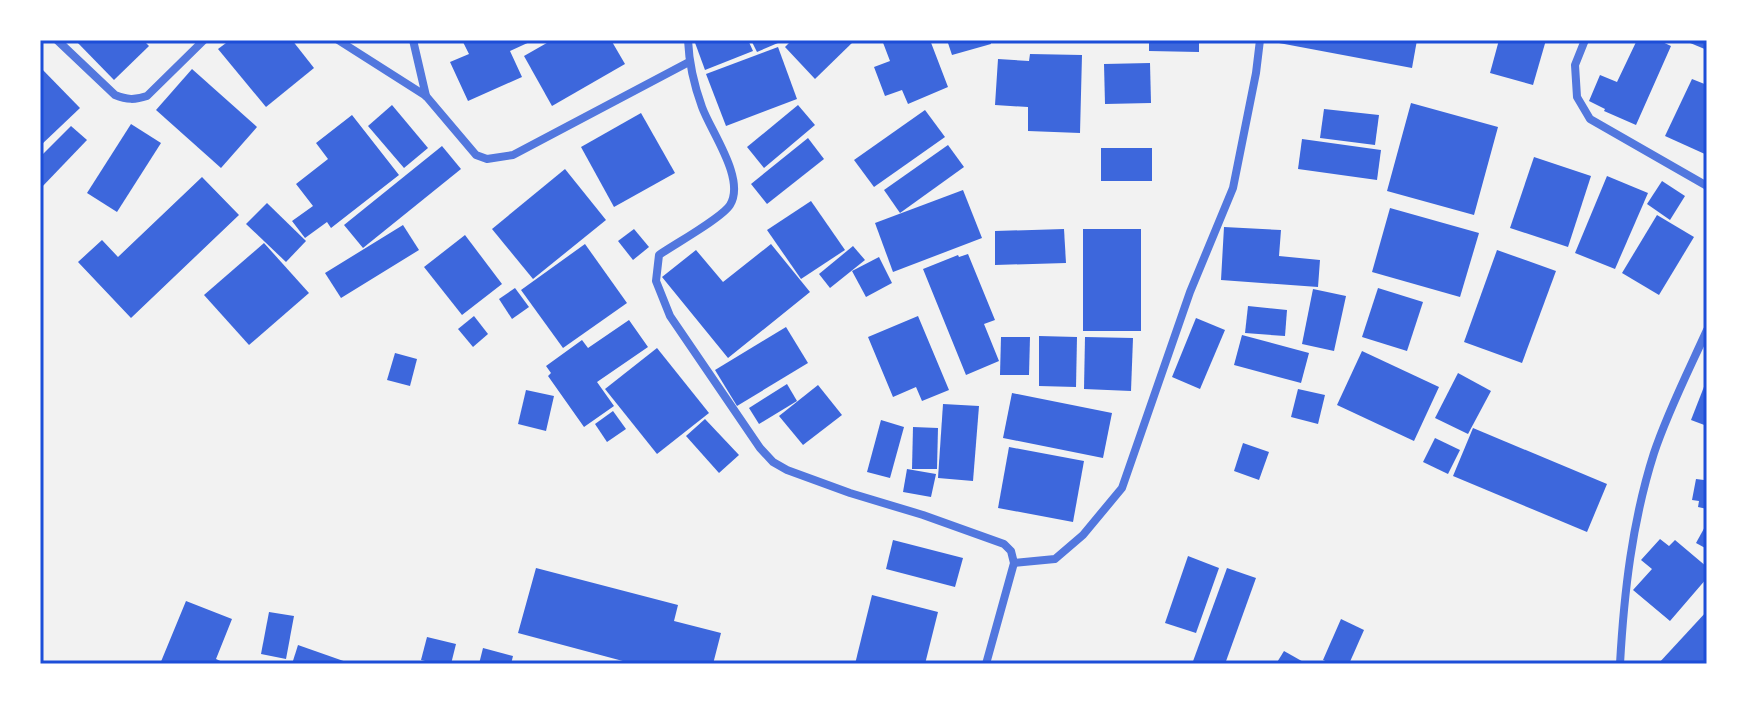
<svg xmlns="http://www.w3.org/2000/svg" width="1747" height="704" viewBox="0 0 1747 704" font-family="'Asap Condensed',sans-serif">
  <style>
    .building { fill: #3d67dc }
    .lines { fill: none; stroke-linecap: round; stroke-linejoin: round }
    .minor { stroke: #5277de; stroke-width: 8 }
    .neatline { fill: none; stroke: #1d4ed8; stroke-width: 3 }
  </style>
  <rect width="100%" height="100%" fill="#f2f2f2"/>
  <g class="building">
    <path d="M75,40H143L149,46L114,80Z"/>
    <path d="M230,40H292L314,68L266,107L218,49Z"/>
    <path d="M462,40H534L510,51L522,77L468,101L450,62L469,54Z"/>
    <path d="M552,40H611L625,64L552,106L524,56Z"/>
    <path d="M694,40H748L753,51L705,70Z"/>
    <path d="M751,40H785L757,52Z"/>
    <path d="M792,40H855L815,79L785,47Z"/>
    <path d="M882,40H930L948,87L908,104L902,90L885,96L874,67L890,61Z"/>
    <path d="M947,40H990L991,44L952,55Z"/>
    <path d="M1149,40H1199V52L1149,51Z"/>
    <path d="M1279,40H1417L1412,68L1279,43Z"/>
    <path d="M1499,40H1546L1533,85L1490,73Z"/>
    <path d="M1637,40H1658L1671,46L1636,125L1604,111L1605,109L1589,101L1600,75L1617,82Z"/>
    <path d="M1683,40H1707V50Z"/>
    <path d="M778,47L797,99L726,126L706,74Z"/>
    <path d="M1030,54L1082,55L1080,133L1028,131V107L995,105L998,59L1029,61Z"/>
    <path d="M1150,63L1151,103L1105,104L1104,64Z"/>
    <path d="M40,67L80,108L40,146Z"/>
    <path d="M192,69L257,127L221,168L156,110Z"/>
    <path d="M1692,79L1707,85V155L1665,136Z"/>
    <path d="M1411,103L1498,127L1474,215L1387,191Z"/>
    <path d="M392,105L428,148L404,168L368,126Z"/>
    <path d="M798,105L815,125L764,168L747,147Z"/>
    <path d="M1324,109L1379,115L1375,145L1320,138Z"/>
    <path d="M925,110L945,137L874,187L854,160Z"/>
    <path d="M641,113L675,173L614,207L581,147Z"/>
    <path d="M352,115L399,175L331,228L327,222L305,238L292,221L313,206L296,184L328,159L316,143Z"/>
    <path d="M131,124L161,143L117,212L87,193Z"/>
    <path d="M71,126L87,140L40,189V157Z"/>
    <path d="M808,138L824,159L767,204L751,184Z"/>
    <path d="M1302,139L1381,150L1377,180L1298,169Z"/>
    <path d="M948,145L964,167L900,213L884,190Z"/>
    <path d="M442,146L461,169L363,248L344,225Z"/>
    <rect x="1101" y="148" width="51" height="33"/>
    <path d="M1534,157L1591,176L1568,247L1510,228Z"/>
    <path d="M565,169L606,220L533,279L492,229Z"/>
    <path d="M1607,176L1648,193L1615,269L1575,253Z"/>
    <path d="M202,177L239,215L131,318L78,262L102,240L118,257Z"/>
    <path d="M1662,181L1685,196L1670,220L1647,204Z"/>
    <path d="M963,190L982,238L893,272L875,223Z"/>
    <path d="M811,201L845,250L801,279L767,230Z"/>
    <path d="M267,203L306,241L286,262L246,224Z"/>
    <path d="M1390,208L1479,233L1460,297L1372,272Z"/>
    <path d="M1657,215L1694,237L1659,295L1622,273Z"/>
    <path d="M403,225L419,250L341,298L325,273Z"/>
    <path d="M1224,227L1281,230L1279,256L1320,260L1318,287L1221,280Z"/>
    <path d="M634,229L649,247L633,260L618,241Z"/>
    <path d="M1064,229L1066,263L995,265V231Z"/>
    <rect x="1083" y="229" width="58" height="102"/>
    <path d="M465,235L502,284L462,315L424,267Z"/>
    <path d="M264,243L309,293L249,345L204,295Z"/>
    <path d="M585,244L627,303L563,348L521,290Z"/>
    <path d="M771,244L810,292L728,358L662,277L696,250L723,282Z"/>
    <path d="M853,246L865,260L830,288L819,274Z"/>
    <path d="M1497,250L1556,271L1522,363L1464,342Z"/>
    <path d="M968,254L995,320L984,324L999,361L966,375L923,269L958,255L959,257Z"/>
    <path d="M879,257L892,283L866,297L852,271Z"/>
    <path d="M515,288L529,307L512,319L499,299Z"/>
    <path d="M1378,288L1423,302L1407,351L1362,337Z"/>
    <path d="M1313,289L1346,296L1334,351L1302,344Z"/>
    <path d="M1248,306L1287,310L1285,336L1245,333Z"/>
    <path d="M474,316L488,334L473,347L458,329Z"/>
    <path d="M918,316L949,390L922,401L916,387L893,397L868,337Z"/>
    <path d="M1196,318L1225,330L1200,389L1172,377Z"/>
    <path d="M629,320L648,347L597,382L614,406L584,427L548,376L551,373L546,366L582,340L588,348Z"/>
    <path d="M786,327L808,363L737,406L715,370Z"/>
    <path d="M1242,335L1309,353L1301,383L1234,365Z"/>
    <path d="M1039,336L1077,337L1076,387L1039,386Z"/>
    <path d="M1001,337H1030L1029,375H1000Z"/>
    <path d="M1085,337L1133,338L1131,391L1084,389Z"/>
    <path d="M657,348L709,413L657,454L605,389Z"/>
    <path d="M1362,351L1439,387L1414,441L1337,405Z"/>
    <path d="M395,353L417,359L410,386L387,380Z"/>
    <path d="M1458,373L1491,391L1468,434L1435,418Z"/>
    <path d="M1707,379V426L1691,420Z"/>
    <path d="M787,384L797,401L759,424L749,408Z"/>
    <path d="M818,385L842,415L803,445L779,416Z"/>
    <path d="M1298,389L1325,395L1318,424L1291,417Z"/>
    <path d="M526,390L554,396L546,431L518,424Z"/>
    <path d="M1012,393L1112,413L1103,458L1003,438Z"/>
    <path d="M943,404L979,406L973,481L938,478Z"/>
    <path d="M613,411L626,429L607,442L595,424Z"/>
    <path d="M705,419L739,455L719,473L686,436Z"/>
    <path d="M881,420L904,427L890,478L867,472Z"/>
    <path d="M913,427L938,428L937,469H912Z"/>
    <path d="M1473,428L1607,484L1587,532L1453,476Z"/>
    <path d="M1435,438L1460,450L1448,474L1423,462Z"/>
    <path d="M1243,443L1269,452L1259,480L1234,471Z"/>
    <path d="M1009,447L1084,461L1073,522L998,508Z"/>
    <path d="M907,469L936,474L931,497L903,492Z"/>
    <path d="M1706,473H1707V509L1698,507L1699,501L1692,500L1696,479L1704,480Z"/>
    <path d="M1707,523V549L1696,543Z"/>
    <path d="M1660,539L1669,546L1675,540L1707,567V578L1670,621L1633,590L1652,569L1641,560Z"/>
    <path d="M893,540L963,558L955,587L886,569Z"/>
    <path d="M1188,556L1219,568L1196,633L1165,623Z"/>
    <path d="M536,568L678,605L674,621L721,633L713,664H634L518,633Z"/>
    <path d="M1227,568L1256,578L1225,664H1192Z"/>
    <path d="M872,595L938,612L925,664H855Z"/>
    <path d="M186,601L232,619L216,659L227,664H160Z"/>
    <path d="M1707,611V664H1658Z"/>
    <path d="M269,612L294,616L286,659L261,654Z"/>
    <path d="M1341,619L1364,630L1349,664H1332L1323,660Z"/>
    <path d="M427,637L456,644L451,664H437L421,660Z"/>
    <path d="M298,645L352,664H292Z"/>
    <path d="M483,648L513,656L511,664H479Z"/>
    <path d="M1284,651L1307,664H1276Z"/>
  </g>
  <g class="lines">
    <g class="minor">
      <path d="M57,40L115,95C127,100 135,100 147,96L204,40"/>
      <path d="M338,40L426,96L476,155L487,159L513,155L689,62"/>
      <path d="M413,40L426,96"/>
      <path d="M688,40C689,63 694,85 702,107C711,132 746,179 730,205C722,218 673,245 659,255L656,281L670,316L760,448L773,462L787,470L850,493L923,515L1004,544L1011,551L1014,563L986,664"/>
      <path d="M1585,40L1575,65L1577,97L1590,119L1707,186"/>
      <path d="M1014,563L1055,559L1083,535L1122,488L1190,292L1233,188L1256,73L1260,40"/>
      <path d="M1620,664C1624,593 1632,522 1654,453C1668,411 1689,370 1707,330"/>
    </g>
  </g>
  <rect width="1747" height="704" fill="none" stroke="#ffffff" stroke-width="84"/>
  <rect x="42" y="42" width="1663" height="620" class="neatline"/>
</svg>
